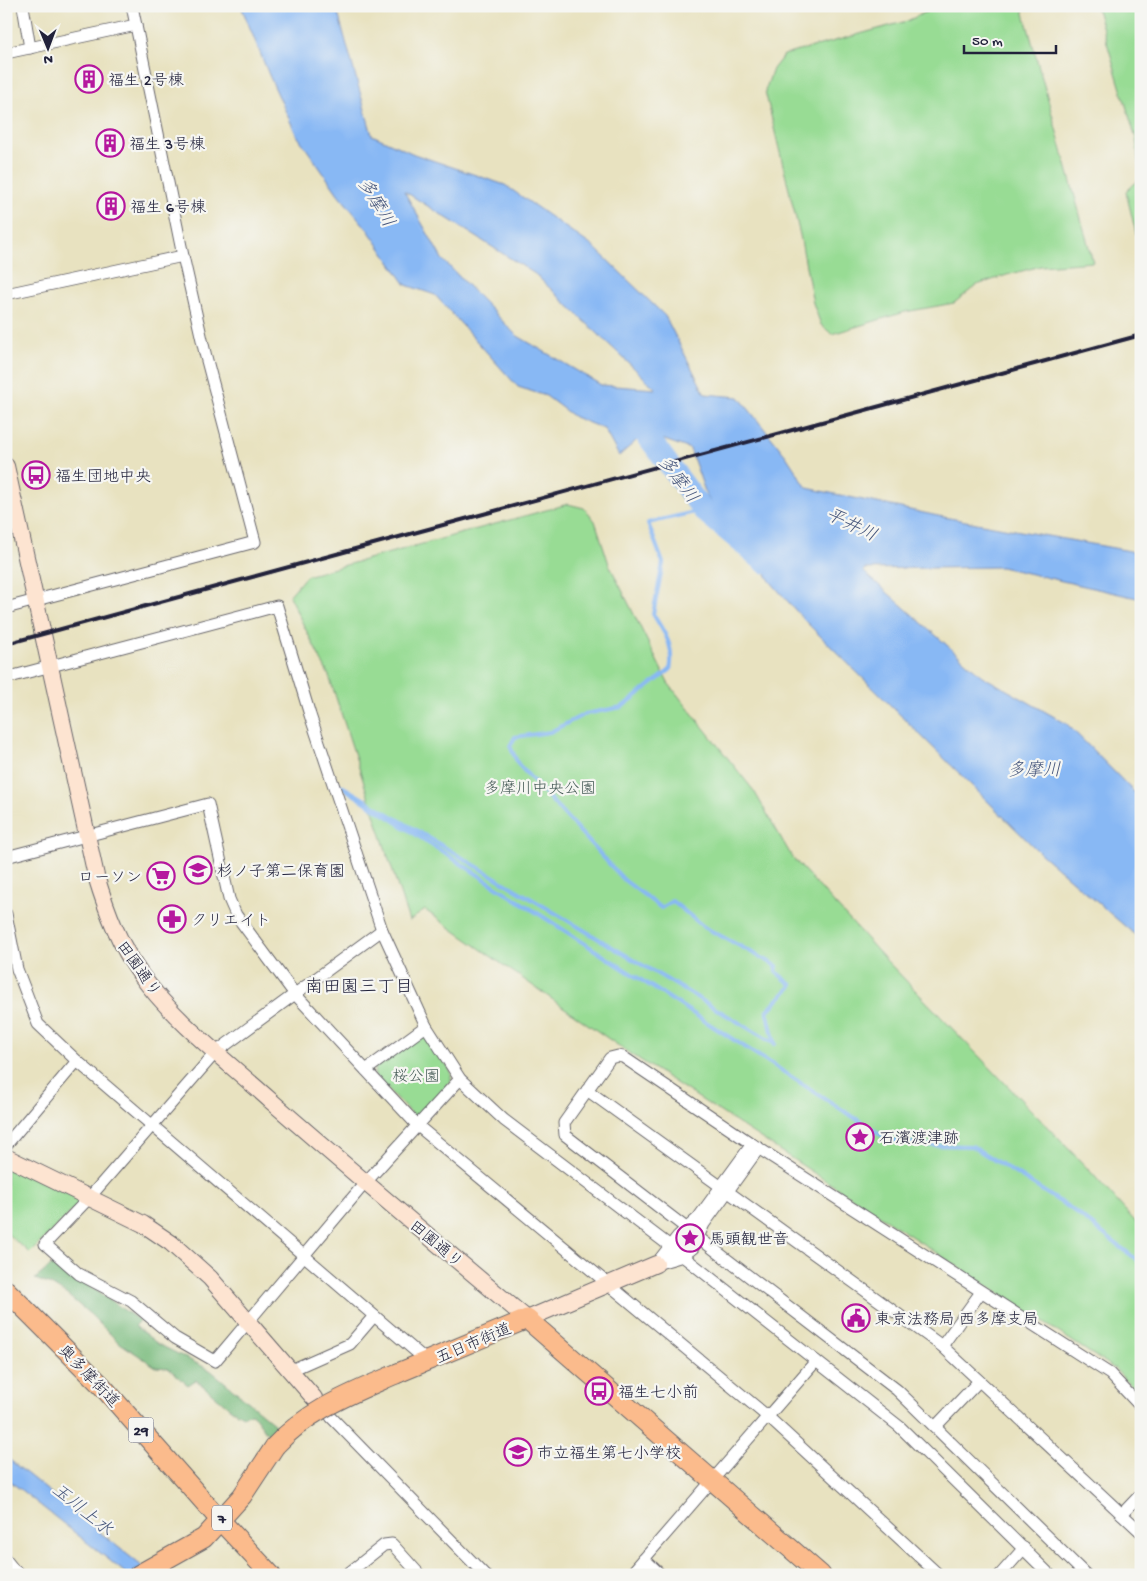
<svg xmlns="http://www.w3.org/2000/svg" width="1147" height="1581" viewBox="0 0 1147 1581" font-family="'Gochi Hand','Klee One',sans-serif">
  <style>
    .green { fill: #98dc94; stroke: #5d7f68 }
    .forest { fill: #7abc7e; stroke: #4e6f5c }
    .water { fill: #88b8f4; stroke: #556d98; fill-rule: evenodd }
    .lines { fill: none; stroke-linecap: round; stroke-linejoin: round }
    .stream { stroke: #88b8f4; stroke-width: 4 }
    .river { stroke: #88b8f4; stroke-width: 22 }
    .street-casing { stroke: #67656a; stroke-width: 13 }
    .secondary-casing { stroke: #67656a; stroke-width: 18 }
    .primary-casing { stroke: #67656a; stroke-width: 21 }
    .street { stroke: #fff; stroke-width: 11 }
    .secondary { stroke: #fde4d1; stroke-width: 16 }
    .primary { stroke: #fbbb8c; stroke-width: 19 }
    .rail { stroke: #22223b; stroke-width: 4 }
    .primary-bridge-casing { stroke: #67656a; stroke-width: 21; stroke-linecap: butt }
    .primary-bridge { stroke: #fbbb8c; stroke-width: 19 }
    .labels { text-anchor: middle; stroke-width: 4.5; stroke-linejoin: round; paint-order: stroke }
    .shield { fill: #f6f6f2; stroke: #626272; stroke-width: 1 }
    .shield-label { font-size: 15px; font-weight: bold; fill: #22223b }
    .poi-label { font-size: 16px; fill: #22223b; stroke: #f6f6f2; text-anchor: start }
    .park-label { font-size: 16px; fill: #455a56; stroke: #f6f6f2 }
    .street-label { font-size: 16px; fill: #22223b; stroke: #f6f6f2 }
    .water-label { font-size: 18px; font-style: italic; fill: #46567c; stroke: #f6f6f2 }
    .neighbourhood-label { font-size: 18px; fill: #22223b; stroke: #f6f6f2 }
  </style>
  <rect width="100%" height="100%" fill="#f6f6f2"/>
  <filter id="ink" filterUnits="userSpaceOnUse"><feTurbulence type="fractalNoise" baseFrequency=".02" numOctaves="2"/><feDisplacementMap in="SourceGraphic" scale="10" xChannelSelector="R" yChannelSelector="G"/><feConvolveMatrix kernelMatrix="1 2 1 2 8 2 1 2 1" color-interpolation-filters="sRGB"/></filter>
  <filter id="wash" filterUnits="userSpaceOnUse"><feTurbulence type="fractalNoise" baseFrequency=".0096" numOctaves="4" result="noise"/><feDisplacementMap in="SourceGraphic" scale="20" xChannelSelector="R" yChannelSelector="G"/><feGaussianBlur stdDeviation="1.12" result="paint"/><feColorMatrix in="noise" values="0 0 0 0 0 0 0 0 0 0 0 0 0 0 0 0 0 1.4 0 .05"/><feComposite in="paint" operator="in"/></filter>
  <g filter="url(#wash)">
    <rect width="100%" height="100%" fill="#e8e2c0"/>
    <g class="green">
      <path d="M939,6H1022L1093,262L1041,266L1007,275L977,285L954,303L905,312L832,334L821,325L813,303L800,235L765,91L773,69L784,55L907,21Z"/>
      <path d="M1096,6H1141V254L1126,192L1140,178L1136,139Z"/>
      <path d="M568,504L584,508L595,521L609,564L668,683L754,791L792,857L886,960L1089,1170L1141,1228V1397L1115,1369L616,1044L425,910L409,921L329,676L289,596L306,576Z"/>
      <path d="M420,1033L427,1034L451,1072V1082L422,1116L415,1118L374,1075L375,1068Z"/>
      <path d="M6,1164L84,1199L30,1253L6,1233Z"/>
    </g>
    <path class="forest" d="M52,1265L91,1287L140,1321L135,1326L158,1344L210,1370L275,1424L273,1432L269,1436L252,1413L243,1416L232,1410L196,1380L188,1385L168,1368L156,1367L117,1341L90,1314L66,1294L51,1285L35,1279Z"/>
    <g class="water">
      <path d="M241,6H336L372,135L414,154L505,185L595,248L665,316L705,394L739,397L786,456L807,488L938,516L1130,551L1141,555V599L1001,567L864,569V572L982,676L1067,724L1141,799V940L1040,853L804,620L770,581L754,553L732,534L707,497L690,449L645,433L619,456L604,429L574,417L546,396L518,387L435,295L406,285L368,230L338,194L296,134L269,75ZM404,191L535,274L656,389L601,385L516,335L442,259Z"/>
      <path d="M6,1457L153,1575H128L6,1478Z"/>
    </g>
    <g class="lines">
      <g class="stream">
        <path d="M335,782L775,1044L767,1011L792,985L776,972L777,966L704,927L672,901L661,908L624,880L518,764L510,746L515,737L550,732L585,714L622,707L670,670C675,646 665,634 653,614L663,563L648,523L703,510"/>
        <path d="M336,783L889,1140L925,1145L972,1146L1070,1208L1141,1263"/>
      </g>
      <path class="river" d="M619,419L645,433L703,510L766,563"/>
    </g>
  </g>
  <g filter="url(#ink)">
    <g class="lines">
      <g class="street-casing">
        <g id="street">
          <path d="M23,6L30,48"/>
          <path d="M6,53L136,25"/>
          <path d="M6,294L183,256"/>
          <path d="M6,608L255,542L205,353L183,256L132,6"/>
          <path d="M6,678L277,606L310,715L382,930L426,1026L460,1079L504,1120L670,1246L900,1427L1050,1575"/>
          <path d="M6,857L208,804L229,899L236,915L294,993L418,1126L767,1416L939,1575"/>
          <path d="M6,914L17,969L38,1024L77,1061L427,1361"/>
          <path d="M382,930L216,1052L89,1198L45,1244L79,1274L131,1301L175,1338L215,1361L365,1183L460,1079"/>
          <path d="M366,1070L426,1026"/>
          <path d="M587,1090L942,1346L1141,1532"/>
          <path d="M6,1145L77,1061"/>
          <path d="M656,1264L683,1256L693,1248L704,1224L759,1148"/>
          <path d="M656,1264L678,1236L698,1218L752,1144"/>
          <path d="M942,1346L981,1292"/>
          <path d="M289,1371L350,1344L374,1316"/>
          <path d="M331,1417L485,1575"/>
          <path d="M936,1426L979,1381"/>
          <path d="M1122,1514L1141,1494"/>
          <path d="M644,1559L661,1575"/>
          <path d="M6,1560L14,1570L21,1575"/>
          <path d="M346,1575L384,1545L392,1544L419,1574"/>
          <path d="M630,1575L816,1361"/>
          <path d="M1000,1575L1024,1548"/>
          <path d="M1086,1575L897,1390L565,1135L564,1123L610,1058L618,1056L623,1057L752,1144L1110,1374L1141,1407"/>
        </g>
      </g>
      <g class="secondary-casing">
        <g id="secondary">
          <path d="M6,466L96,876C107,912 119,944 141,975C174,1021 229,1063 271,1101C356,1175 441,1247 527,1319L656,1264"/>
          <path d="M6,1157L143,1224L171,1243L210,1278L314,1398"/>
        </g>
      </g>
      <g class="primary-casing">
        <g id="primary">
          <path d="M6,1290L102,1386L220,1520L271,1575"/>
          <path d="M398,1373L527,1319L821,1575"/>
          <path d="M138,1575L204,1538L242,1496L275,1446"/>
        </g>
      </g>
      <use href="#street" class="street"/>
      <use href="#secondary" class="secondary"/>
      <use href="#primary" class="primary"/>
      <path class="rail" d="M6,644L1141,335"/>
      <g class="primary-bridge-casing">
        <path id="primary-bridge" d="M275,1446C309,1409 353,1393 398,1373"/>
      </g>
      <use href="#primary-bridge" class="primary-bridge"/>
    </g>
  </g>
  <defs>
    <g id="building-ring" transform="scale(1.4375)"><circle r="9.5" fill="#f6f6f2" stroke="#b5179e" stroke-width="1.5"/><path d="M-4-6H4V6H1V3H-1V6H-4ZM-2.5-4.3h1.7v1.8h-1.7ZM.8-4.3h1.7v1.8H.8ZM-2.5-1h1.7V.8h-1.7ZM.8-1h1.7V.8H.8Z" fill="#b5179e"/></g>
    <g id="bus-ring" transform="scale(1.4375)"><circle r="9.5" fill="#f6f6f2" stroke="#b5179e" stroke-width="1.5"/><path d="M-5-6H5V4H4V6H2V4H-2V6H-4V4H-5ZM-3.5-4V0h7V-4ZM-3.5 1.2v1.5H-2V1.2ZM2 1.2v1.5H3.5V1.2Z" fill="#b5179e"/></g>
    <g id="school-ring" transform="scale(1.4375)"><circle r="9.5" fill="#f6f6f2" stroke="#b5179e" stroke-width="1.5"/><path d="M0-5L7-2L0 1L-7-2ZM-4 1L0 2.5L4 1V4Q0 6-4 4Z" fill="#b5179e"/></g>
    <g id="supermarket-ring" transform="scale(1.4375)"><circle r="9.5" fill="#f6f6f2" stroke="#b5179e" stroke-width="1.5"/><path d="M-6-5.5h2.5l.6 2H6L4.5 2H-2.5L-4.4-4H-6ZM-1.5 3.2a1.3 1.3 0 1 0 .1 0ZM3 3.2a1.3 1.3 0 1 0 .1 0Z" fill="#b5179e"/></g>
    <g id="pharmacy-ring" transform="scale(1.4375)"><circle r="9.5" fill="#f6f6f2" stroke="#b5179e" stroke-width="1.5"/><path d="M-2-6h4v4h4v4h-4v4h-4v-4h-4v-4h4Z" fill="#b5179e"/></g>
    <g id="sight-ring" transform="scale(1.4375)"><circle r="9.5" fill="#f6f6f2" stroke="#b5179e" stroke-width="1.5"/><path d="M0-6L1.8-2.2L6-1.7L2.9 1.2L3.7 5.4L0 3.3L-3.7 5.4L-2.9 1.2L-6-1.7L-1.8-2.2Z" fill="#b5179e"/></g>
    <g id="civic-ring" transform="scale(1.4375)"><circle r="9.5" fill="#f6f6f2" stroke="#b5179e" stroke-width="1.5"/><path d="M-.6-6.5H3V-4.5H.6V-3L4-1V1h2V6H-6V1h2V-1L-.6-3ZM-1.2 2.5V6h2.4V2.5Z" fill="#b5179e"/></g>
  </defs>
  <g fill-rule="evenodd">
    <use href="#building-ring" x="89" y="79"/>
    <use href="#building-ring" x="110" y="143"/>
    <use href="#building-ring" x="111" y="206"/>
    <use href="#bus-ring" x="36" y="475"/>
    <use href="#school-ring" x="198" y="870"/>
    <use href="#supermarket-ring" x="161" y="876"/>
    <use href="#pharmacy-ring" x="172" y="919"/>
    <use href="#sight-ring" x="860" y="1137"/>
    <use href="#sight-ring" x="690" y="1238"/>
    <use href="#civic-ring" x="856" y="1318"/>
    <use href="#bus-ring" x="599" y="1391"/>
    <use href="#school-ring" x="518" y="1452"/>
  </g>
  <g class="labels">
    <g class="shield">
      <rect x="128.5" y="1417.5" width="25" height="25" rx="4"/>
      <rect x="212" y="1505.5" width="20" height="25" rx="4"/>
    </g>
    <g class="shield-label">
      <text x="141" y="1435">29</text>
      <text x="222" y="1523">7</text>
    </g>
    <g class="poi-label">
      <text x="108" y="85">福生 2号棟</text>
      <text x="129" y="149">福生 3号棟</text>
      <text x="130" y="212">福生 6号棟</text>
      <text x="55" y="481">福生団地中央</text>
      <text x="217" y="876">杉ノ子第二保育園</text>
      <text x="142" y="882" text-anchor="end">ローソン</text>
      <text x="191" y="925">クリエイト</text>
      <text x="879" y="1143">石濱渡津跡</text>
      <text x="709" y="1244">馬頭観世音</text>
      <text x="875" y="1324">東京法務局 西多摩支局</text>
      <text x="618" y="1397">福生七小前</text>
      <text x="537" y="1458">市立福生第七小学校</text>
    </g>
    <g class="park-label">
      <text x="540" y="793">多摩川中央公園</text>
      <text x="416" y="1081">桜公園</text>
    </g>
    <g class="street-label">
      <text transform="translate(140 968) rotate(55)" y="6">田園通り</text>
      <text transform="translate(437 1243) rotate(40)" y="6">田園通り</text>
      <text transform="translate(473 1342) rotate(-23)" y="6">五日市街道</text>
      <text transform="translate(90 1375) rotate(46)" y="6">奥多摩街道</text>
    </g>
    <g class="water-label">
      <text transform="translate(377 202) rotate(59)" y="6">多摩川</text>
      <text transform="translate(679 479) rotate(53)" y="6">多摩川</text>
      <text transform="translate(852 524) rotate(26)" y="6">平井川</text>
      <text x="1034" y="775">多摩川</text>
      <text transform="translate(83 1509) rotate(39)" y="6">玉川上水</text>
    </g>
    <g class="neighbourhood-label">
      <text x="359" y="992">南田園三丁目</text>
    </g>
  </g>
  <rect width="1147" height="1581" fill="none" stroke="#f6f6f2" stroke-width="25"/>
  <g transform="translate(48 48) rotate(179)" stroke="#f6f6f2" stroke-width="4" paint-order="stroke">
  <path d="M0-4L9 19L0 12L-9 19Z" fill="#22223b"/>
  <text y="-8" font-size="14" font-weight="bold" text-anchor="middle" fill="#22223b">N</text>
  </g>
  <path d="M964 45v8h92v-8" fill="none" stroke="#22223b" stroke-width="2.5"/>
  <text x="972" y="45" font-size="15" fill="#22223b" stroke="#f6f6f2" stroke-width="4" paint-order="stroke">50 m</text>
</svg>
